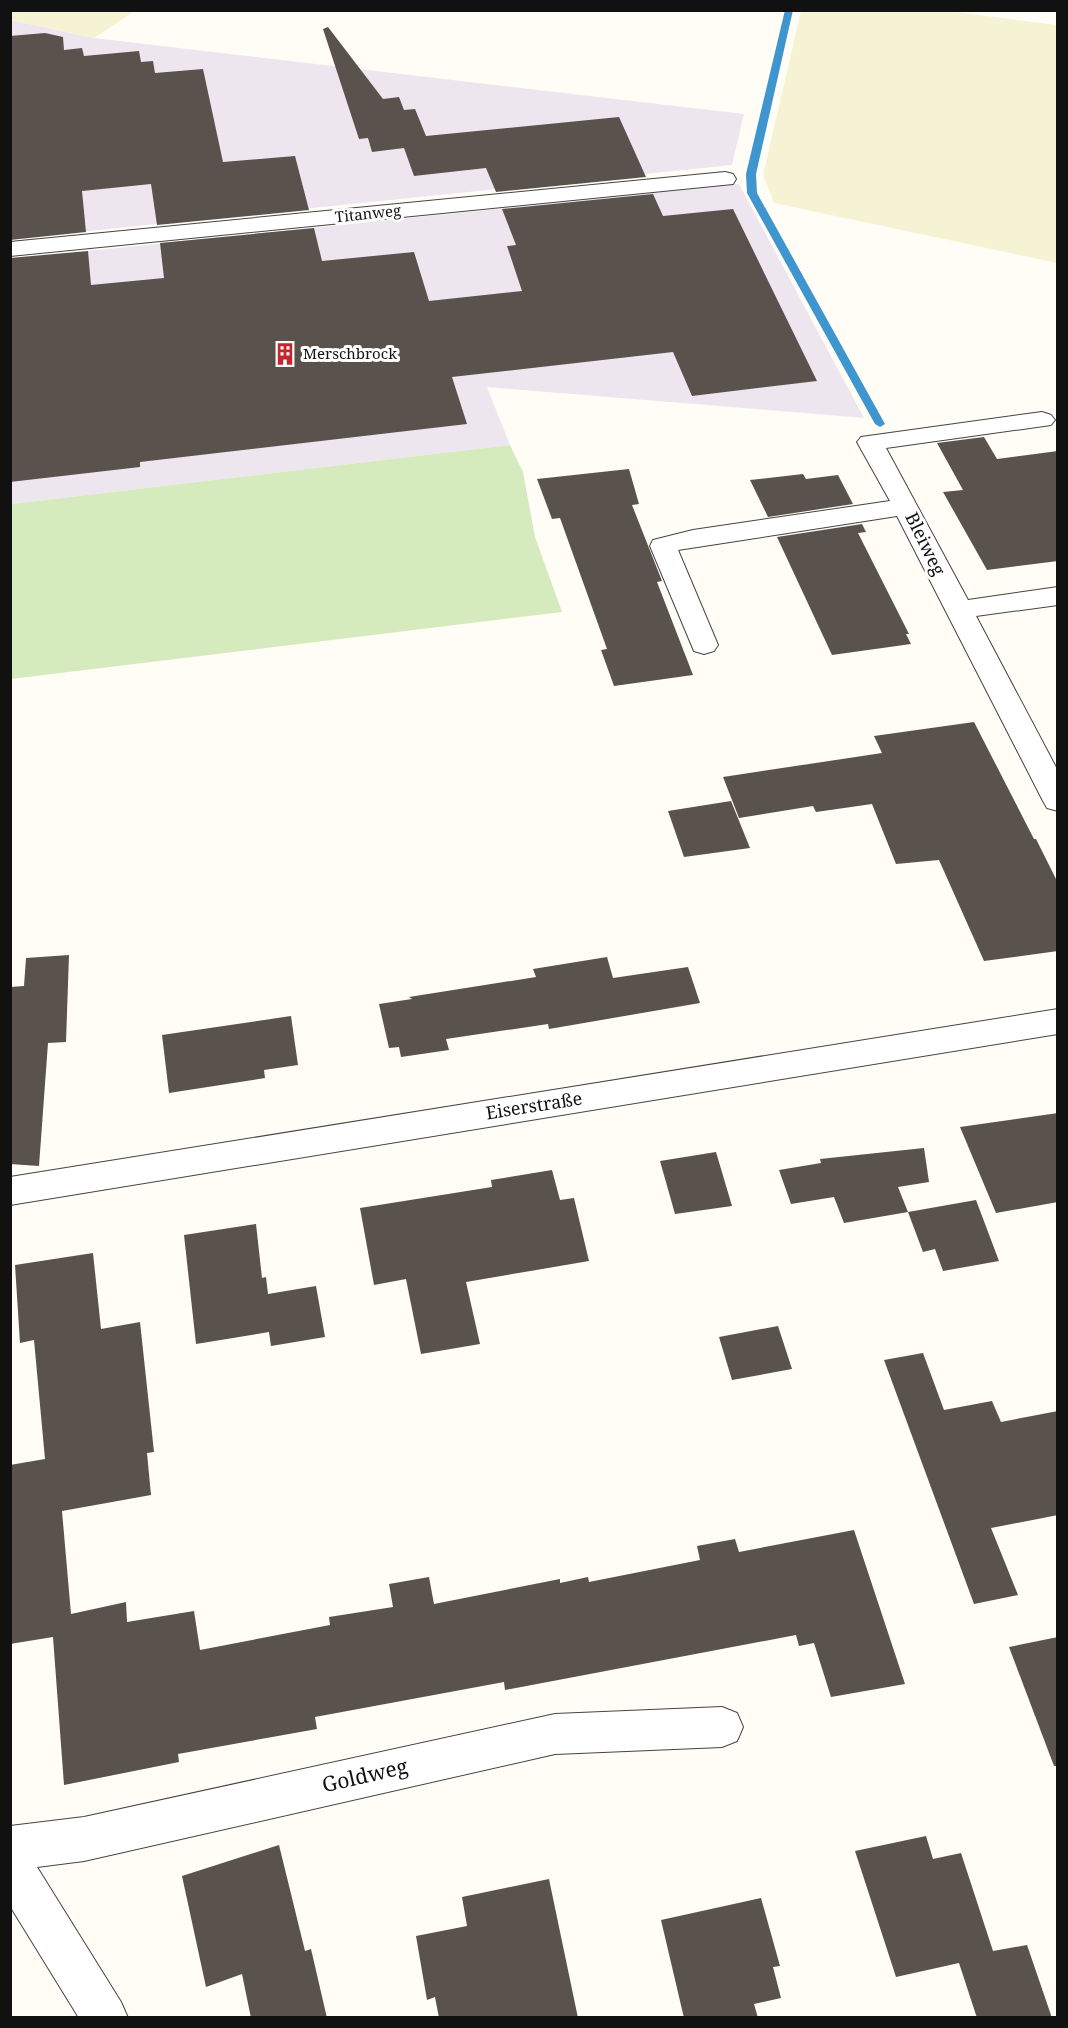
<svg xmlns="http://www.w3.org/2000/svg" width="1068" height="2028" viewBox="0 0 1068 2028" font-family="'Noto Serif',serif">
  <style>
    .industrial { fill: #eee6ef }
    .farmland { fill: #f6f3d4 }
    .green { fill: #d5ebbd }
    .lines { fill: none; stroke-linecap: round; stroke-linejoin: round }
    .stream { fill: #3f96cf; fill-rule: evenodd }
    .building { fill: #5a524d }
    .minor-casing { stroke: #444; stroke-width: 2 }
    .minor { fill: #fff; fill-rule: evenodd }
    .labels { text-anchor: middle; stroke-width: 6; stroke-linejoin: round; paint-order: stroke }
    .far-street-label { font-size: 15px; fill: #111; stroke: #fff }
    .far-poi-label { font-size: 15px; fill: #111; stroke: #fff; text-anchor: start }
    .street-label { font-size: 18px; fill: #111; stroke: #fff }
    .near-street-label { font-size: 21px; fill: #111; stroke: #fff }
  </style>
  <rect width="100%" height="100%" fill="#fffdf5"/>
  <g class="industrial">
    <path d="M11,20L94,38L744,114L732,165L11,239Z"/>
    <path d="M739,184L864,418L487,387L510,445L11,504L10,259Z"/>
  </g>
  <g class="farmland">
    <path d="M11,10H135V11L94,38L11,20Z"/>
    <path d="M941,10L1057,25V263L774,203L763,175L801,11Z"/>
  </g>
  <path class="green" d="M510,445L523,472L535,537L562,612L11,679V504Z"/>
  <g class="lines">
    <path class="stream" d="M785,10H793L756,174L757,193L885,424L880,427L875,424L747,193L746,174Z"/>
  </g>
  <g class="building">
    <path d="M328,27L383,99L399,97L404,110L415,109L426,136L619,117L646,177L496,192L486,168L414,176L404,148L372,152L368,138L359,139L323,29Z"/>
    <path d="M45,33L63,37L64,50L82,48L84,56L139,51L141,62L153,61L155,73L203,69L223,162L295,156L309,210L157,225L151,184L82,191L86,232L10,240V36Z"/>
    <path d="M653,194L663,216L733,209L817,381L692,396L673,352L452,377L467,424L140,462V467L10,482V258L88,251L91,285L164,278L160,243L314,228L322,261L414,252L429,301L522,291L507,246L516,245L502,209Z"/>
    <path d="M984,437L997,459L1058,451V561L987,570L943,492L963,490L937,443Z"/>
    <path d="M629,469L639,504L632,505L662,581L657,582L693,675L614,686L601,650L607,649L560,518L552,519L537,479Z"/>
    <path d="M803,474L806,479L838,475L853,504L768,517L750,480Z"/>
    <path d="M862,524L866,532L858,533L909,634H906L911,644L832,655L777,537Z"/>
    <path d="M974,722L1034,839H1036L1058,883V951L984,961L939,860L896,864L872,804L816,812L813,806L739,818L723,777L882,753L874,736Z"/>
    <path d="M731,801L750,848L684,857L668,811Z"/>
    <path d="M69,955L66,1042L48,1043L39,1166L10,1164V987L24,986L26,958Z"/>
    <path d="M607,957L613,978L688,967L700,1003L549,1029L548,1024L446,1039L449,1050L401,1057L399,1047L389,1048L379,1004L412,999L409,997L536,977L533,969Z"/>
    <path d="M291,1016L298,1065L264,1070L265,1078L169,1093L162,1035Z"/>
    <path d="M1058,1113V1202L996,1213L960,1127Z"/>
    <path d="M924,1148L929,1182L898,1187L908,1212L844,1223L834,1197L791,1204L779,1170L821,1163L820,1159Z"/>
    <path d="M716,1152L732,1206L675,1214L660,1161Z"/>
    <path d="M552,1170L560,1200L574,1198L589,1261L466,1282L480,1344L421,1354L406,1279L374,1285L360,1208L492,1187L491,1180Z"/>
    <path d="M976,1200L999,1261L943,1271L935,1249L923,1252L908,1212Z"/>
    <path d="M256,1224L262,1278L266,1277L268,1294L316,1286L325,1337L271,1346L269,1332L196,1344L184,1235Z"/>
    <path d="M93,1253L101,1329L140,1322L154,1452L147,1453L151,1495L62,1511L71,1614L126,1602L127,1622L194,1611L200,1650L330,1625L329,1617L393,1607L389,1584L429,1577L434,1604L560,1579V1583L588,1577L589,1582L700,1560L697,1546L735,1539L739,1552L854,1530L905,1684L831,1697L814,1643L799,1646L796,1635L505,1690L504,1682L315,1717L317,1729L178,1754L179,1762L64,1785L53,1637L10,1644V1465L45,1459L34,1340L20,1343L15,1265Z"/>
    <path d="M778,1326L792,1369L732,1380L719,1337Z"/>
    <path d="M923,1353L944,1410L992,1401L1001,1422L1058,1411V1515L991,1528L1018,1595L974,1604L884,1360Z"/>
    <path d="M1058,1637V1766H1054L1009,1647Z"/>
    <path d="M926,1836L933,1859L961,1853L993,1951L1027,1945L1052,2018H977L959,1963L896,1977L855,1851Z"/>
    <path d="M279,1845L305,1951L311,1949L327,2018H251L242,1974L206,1987L182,1876Z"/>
    <path d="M549,1879L578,2018H439L435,1997L427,2000L416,1936L467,1926L462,1897Z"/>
    <path d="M761,1898L780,1966L773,1967L781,1998L754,2004L758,2018H684L661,1920Z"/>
  </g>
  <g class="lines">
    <g class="minor-casing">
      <g id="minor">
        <path d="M725,172L733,174L736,179L733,184L10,256V242Z"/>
        <path d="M1042,412L1051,415L1055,420L1051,425L886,448L968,600L1058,587V605L976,616L1058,771V811L1047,808L1043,801L897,516L678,550L718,645L714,651L704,654L694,651L650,546L653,540L693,530L890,501L857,442L861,437Z"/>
        <path d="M1058,1009V1034L10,1205V1177Z"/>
        <path d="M722,1707L737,1713L743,1727L737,1741L722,1747L555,1754L84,1861L37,1867L121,2002L128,2018H79L10,1906V1826L84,1817L555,1714Z"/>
      </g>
    </g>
    <use href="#minor" class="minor"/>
  </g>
  <defs>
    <g id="building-bare" transform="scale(1.8)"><path d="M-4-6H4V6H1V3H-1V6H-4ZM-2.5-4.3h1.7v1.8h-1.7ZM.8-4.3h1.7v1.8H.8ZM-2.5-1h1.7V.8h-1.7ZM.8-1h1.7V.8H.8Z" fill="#c4262e" stroke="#fff" stroke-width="2.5" paint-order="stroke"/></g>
  </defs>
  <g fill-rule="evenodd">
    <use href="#building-bare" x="285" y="354"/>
  </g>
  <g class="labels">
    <g class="far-street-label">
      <text transform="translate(368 214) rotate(-6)" y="5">Titanweg</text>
    </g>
    <g class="far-poi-label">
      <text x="303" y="359">Merschbrock</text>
    </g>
    <g class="street-label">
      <text transform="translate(925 544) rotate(64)" y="6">Bleiweg</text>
      <text transform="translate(534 1106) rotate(-9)" y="6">Eiserstraße</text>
    </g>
    <g class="near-street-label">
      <text transform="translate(365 1776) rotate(-13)" y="7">Goldweg</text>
    </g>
  </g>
  <rect width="1068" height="2028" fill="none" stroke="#111111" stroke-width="24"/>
</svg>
